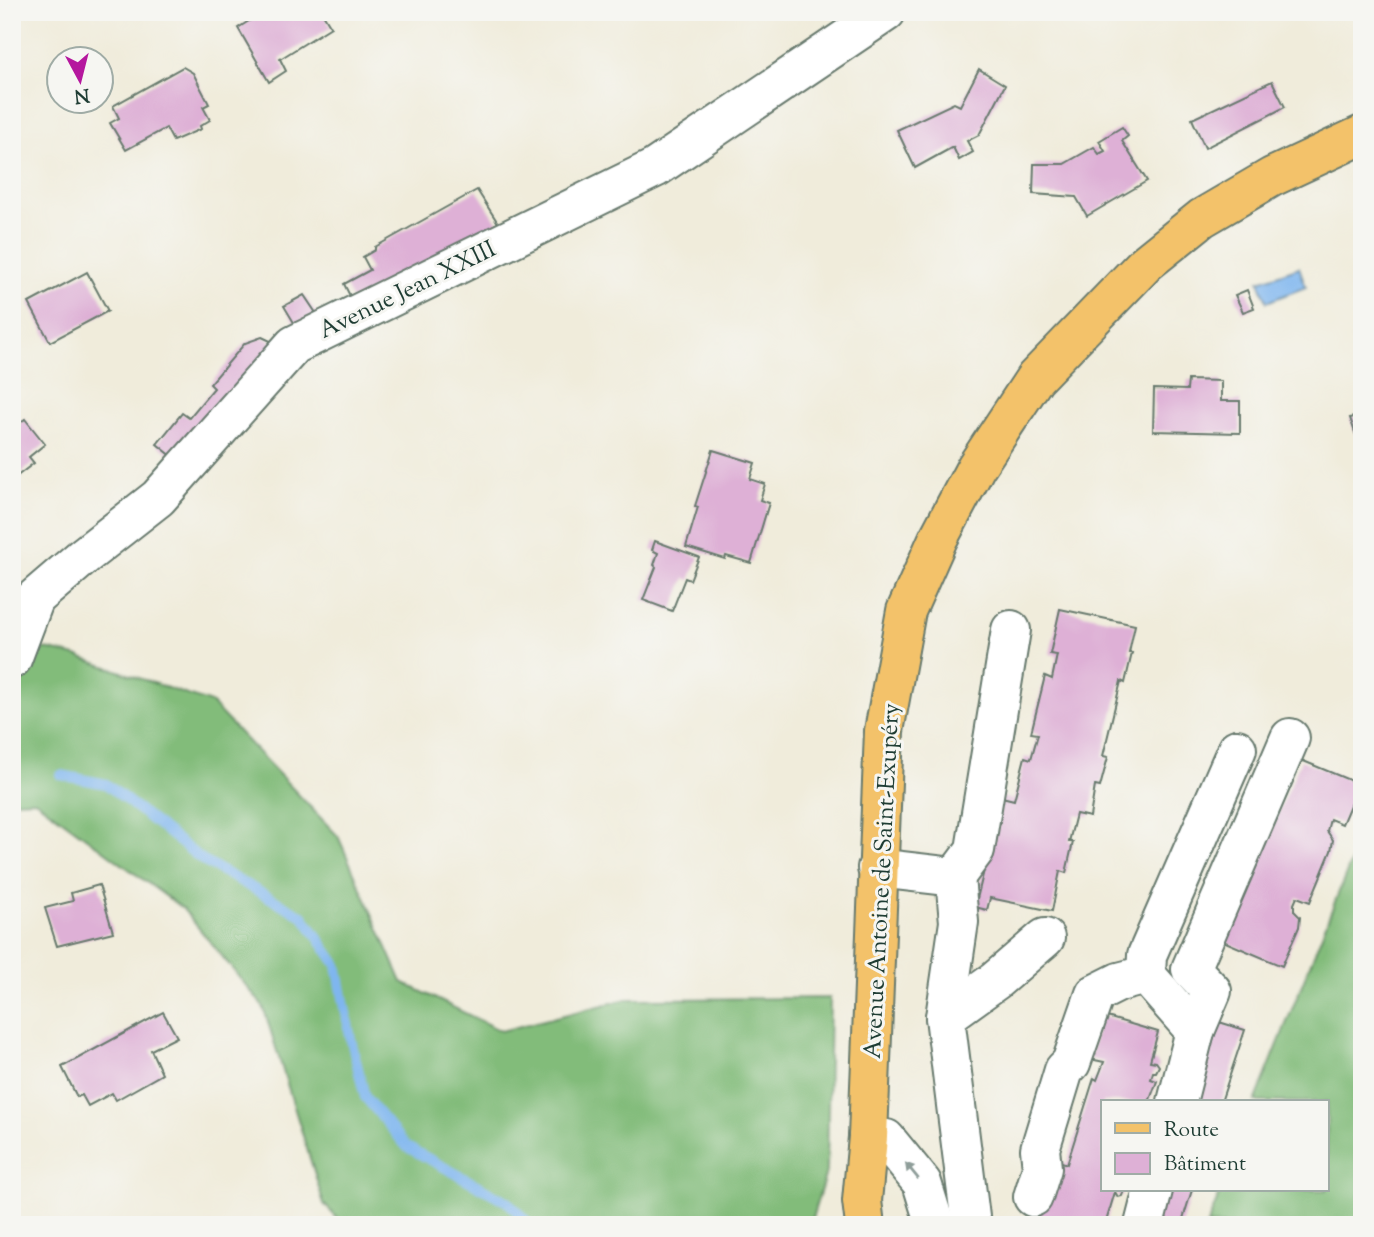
<svg xmlns="http://www.w3.org/2000/svg" width="1374" height="1237" viewBox="0 0 1374 1237" font-family="'Sorts Mill Goudy',serif">
  <style>
    .forest { fill: #82bc7a; stroke: #507c57; stroke-width: 2 }
    .water { fill: #7fb6ef; stroke: #4f7a92; stroke-width: 2 }
    .lines { fill: none; stroke-linecap: round; stroke-linejoin: round }
    .stream { stroke: #7fb6ef; stroke-width: 10 }
    .building { fill: #deb0d6 }
    .minor-casing { stroke: #687a6e; stroke-width: 42 }
    .major-casing { stroke: #687a6e; stroke-width: 42 }
    .minor { stroke: #fff; stroke-width: 38 }
    .major { stroke: #f3c26a; stroke-width: 38 }
    .oneway { fill: #8f9e9a }
    .labels { text-anchor: middle; stroke-width: 6; stroke-linejoin: round; paint-order: stroke }
    .street-label { font-size: 24px; fill: #1f3d34; stroke: #f6f6f2 }
  </style>
  <rect width="100%" height="100%" fill="#f6f6f2"/>
  <filter id="ink" filterUnits="userSpaceOnUse"><feTurbulence type="fractalNoise" baseFrequency=".0143" numOctaves="2"/><feDisplacementMap in="SourceGraphic" scale="14" xChannelSelector="R" yChannelSelector="G"/><feConvolveMatrix kernelMatrix="1 2 1 2 8 2 1 2 1" color-interpolation-filters="sRGB"/></filter>
  <filter id="wash" filterUnits="userSpaceOnUse"><feTurbulence type="fractalNoise" baseFrequency=".00686" numOctaves="4" result="noise"/><feDisplacementMap in="SourceGraphic" scale="28" xChannelSelector="R" yChannelSelector="G"/><feGaussianBlur stdDeviation="1.57" result="paint"/><feColorMatrix in="noise" values="0 0 0 0 0 0 0 0 0 0 0 0 0 0 0 0 0 1.4 0 .05"/><feComposite in="paint" operator="in"/></filter>
  <g filter="url(#wash)">
    <rect width="100%" height="100%" fill="#f0ecdb"/>
    <g class="forest">
      <path d="M12,641L76,656L211,703L338,836L402,982L501,1031L627,999L830,998L827,1169L810,1225H343L324,1204L263,1006L183,909L35,800L12,801Z"/>
      <path d="M1362,834V1225H1207L1221,1190H1327V1102H1255Z"/>
    </g>
    <path class="water" d="M1299,267L1306,287L1267,302L1259,281Z"/>
    <g class="lines">
      <path class="stream" d="M61,775L106,784L205,862L303,916L337,965L351,1040L365,1097L407,1147L508,1202L530,1225"/>
    </g>
    <g id="blocks">
      <g class="building">
        <path d="M263,12H322L331,27L280,59L286,71L269,82L238,28Z"/>
        <path d="M183,67L193,73L209,104L203,107L210,120L200,126L201,129L173,141L166,128L126,150L110,123L119,118L113,106Z"/>
        <path d="M979,69L1005,85L979,135L967,141L973,152L959,160L953,147L915,168L897,130L954,103L960,106Z"/>
        <path d="M1272,81L1285,107L1205,148L1192,119Z"/>
        <path d="M1122,127L1128,136L1122,141L1147,181L1087,216L1076,197L1033,194L1034,164H1064L1094,147L1099,154L1105,151L1099,141Z"/>
        <path d="M477,190L498,223L353,302L344,284L370,270L363,257L375,250V247Z"/>
        <path d="M87,272L108,311L50,342L29,303Z"/>
        <path d="M1247,290L1254,308L1243,312L1235,295Z"/>
        <path d="M304,295L320,319L299,331L284,306Z"/>
        <path d="M262,337L277,344L178,461L157,444L182,413L189,418L214,388L210,384L245,343Z"/>
        <path d="M1188,380L1221,381V401H1240V433L1153,431L1154,389L1187,390Z"/>
        <path d="M1362,415V446L1360,447L1350,418Z"/>
        <path d="M25,419L45,444L29,457L34,463L12,480V429Z"/>
        <path d="M713,450L755,463L750,479L765,484L760,500L769,503L751,563L726,556L725,559L686,547L698,507L695,506Z"/>
        <path d="M655,541L699,557L690,580L685,578L672,611L643,600L656,567L654,565L658,553L652,550Z"/>
        <path d="M1060,609L1135,625L1129,653H1132L1125,683L1121,681L1103,756L1108,757L1100,787L1095,786L1090,817L1076,814L1069,842H1073L1066,873L1060,871L1052,911L990,898L987,910L975,907L1002,797L1014,800L1025,757L1031,759L1038,734L1031,733L1045,676L1052,679L1057,655L1050,654Z"/>
        <path d="M1301,760L1359,784L1342,824L1330,819L1327,831L1333,840L1331,851L1310,902L1297,897L1294,904V911L1300,917L1299,927L1282,966L1223,941Z"/>
        <path d="M99,885L113,932L57,946L45,908L73,901L71,893Z"/>
        <path d="M163,1012L177,1037L151,1050L162,1074L116,1100L112,1093L88,1106L82,1095L77,1097L62,1067Z"/>
        <path d="M1100,1015L1158,1032L1150,1061L1156,1062L1159,1066L1156,1072H1153L1151,1079L1157,1081L1149,1102H1103V1190H1124L1122,1196L1118,1197L1115,1192L1105,1225H1033L1048,1179L1059,1161L1067,1164L1094,1078L1097,1080L1104,1062L1090,1059Z"/>
        <path d="M1219,1022L1245,1030L1221,1102H1192Z"/>
        <path d="M1164,1190H1192L1181,1225H1152Z"/>
      </g>
    </g>
  </g>
  <g filter="url(#ink)">
    <use href="#blocks" fill-opacity="0" stroke="#687a6e" stroke-width="2"/>
    <g class="lines">
      <g class="minor-casing">
        <g id="minor">
          <path d="M12,659L35,598L84,556L158,498L294,345L655,168L886,12"/>
          <path d="M877,868L955,877L975,850L1011,630"/>
          <path d="M955,877L959,922L945,1017L971,1225"/>
          <path d="M945,1017L995,981L1045,938"/>
          <path d="M1195,1031L1212,991L1191,969L1290,738"/>
          <path d="M1177,1102L1195,1031L1146,975L1147,955L1237,749"/>
          <path d="M868,1137L886,1139L922,1183L935,1225"/>
          <path d="M1033,1197L1042,1168L1040,1149L1064,1070L1071,1063L1095,994L1119,982L1146,975"/>
          <path d="M1144,1225L1153,1190"/>
        </g>
      </g>
      <g class="major-casing">
        <path id="major" d="M865,1225L862,1201L868,1137L884,731L906,611L938,539L976,467L1035,378L1146,263L1202,218L1272,177L1362,135"/>
      </g>
      <use href="#minor" class="minor"/>
      <use href="#major" class="major"/>
    </g>
    <defs><path id="oneway-solid" d="M-6-.8H1V-3.2L6.5 0L1 3.2V.8H-6Z" transform="scale(1.75)"/></defs>
    <use class="oneway" href="#oneway-solid" transform="translate(912 1171) rotate(-129)"/>
  </g>
  <g class="labels">
    <g class="street-label">
      <text transform="translate(407 289) rotate(-26)" y="8">Avenue Jean XXIII</text>
      <text transform="translate(881 881) rotate(-87)" y="8">Avenue Antoine de Saint-Exupéry</text>
    </g>
  </g>
  <rect width="1374" height="1237" fill="none" stroke="#f6f6f2" stroke-width="42"/>
  <rect x="1101" y="1100" width="228" height="91" fill="#f6f6f2" stroke="#a0aca6" stroke-width="2"/>
  <rect x="1115" y="1123" width="35" height="10" fill="#f3c26a" stroke="#a0aca6" stroke-width="2"/>
  <text x="1164" y="1136" font-size="21" fill="#1f3d34">Route</text>
  <rect x="1115" y="1153" width="35" height="21" fill="#deb0d6" stroke="#a0aca6" stroke-width="2"/>
  <text x="1164" y="1170" font-size="21" fill="#1f3d34">Bâtiment</text>
  <g transform="translate(80 80) rotate(173)"><circle r="33" fill="#f6f6f2" stroke="#a0aca6" stroke-width="2"/>
  <path d="M0-5L12 26L0 18L-12 26Z" fill="#b5179e"/>
  <text y="-10" font-size="19" font-weight="bold" text-anchor="middle" fill="#1f3d34">N</text>
  </g>
</svg>
